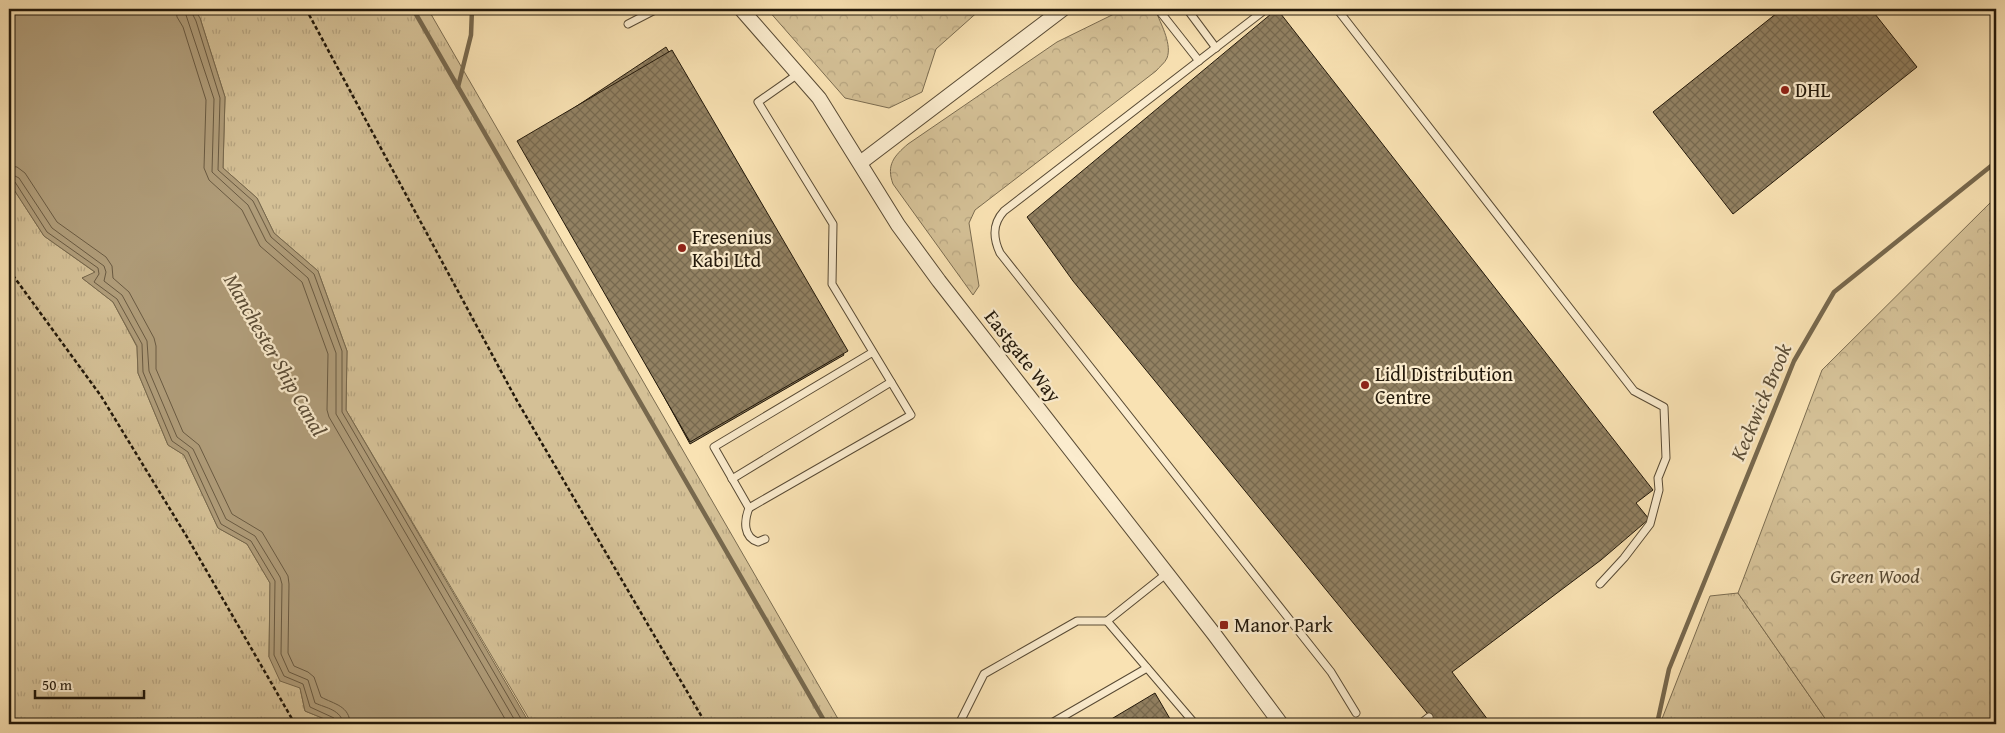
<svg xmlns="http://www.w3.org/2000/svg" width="2005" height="733" viewBox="0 0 2005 733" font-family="'Gentium Book Plus',serif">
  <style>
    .grass { fill: url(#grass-tufts); stroke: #7b6c50 }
    .forest { fill: url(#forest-crowns); stroke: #7b6c50 }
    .water { fill: #b09d7a; stroke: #77684d }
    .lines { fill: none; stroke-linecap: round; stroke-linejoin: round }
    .shore { stroke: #695a42; stroke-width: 1 }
    .stream { stroke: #77684d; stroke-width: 4.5 }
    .building { fill: url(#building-cross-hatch); stroke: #22180a }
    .service-casing { stroke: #584a34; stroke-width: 9 }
    .minor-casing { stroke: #584a34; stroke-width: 16 }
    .path { stroke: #22180a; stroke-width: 2.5; stroke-dasharray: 4 2.5; stroke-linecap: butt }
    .service { stroke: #fbecce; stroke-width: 7 }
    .minor { stroke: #fbecce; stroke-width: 14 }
    .poi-dot { fill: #8f2418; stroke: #fbecce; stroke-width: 2 }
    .labels { text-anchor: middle; stroke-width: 4.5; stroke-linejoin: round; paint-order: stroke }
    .poi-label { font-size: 20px; fill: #22180a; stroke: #fbecce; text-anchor: start }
    .street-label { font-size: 20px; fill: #22180a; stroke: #fbecce }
    .park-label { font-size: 20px; font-style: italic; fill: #574a34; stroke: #fbecce }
    .water-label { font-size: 21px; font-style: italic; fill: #5b4d37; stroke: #fbecce }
  </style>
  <defs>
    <pattern id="grass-tufts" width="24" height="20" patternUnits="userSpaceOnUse" patternTransform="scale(1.25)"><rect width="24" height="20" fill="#d4c096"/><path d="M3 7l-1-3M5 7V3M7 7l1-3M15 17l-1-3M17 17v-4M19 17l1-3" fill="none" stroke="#b6a480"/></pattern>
    <pattern id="forest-crowns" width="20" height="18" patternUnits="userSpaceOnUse" patternTransform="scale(1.25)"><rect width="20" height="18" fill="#d4c096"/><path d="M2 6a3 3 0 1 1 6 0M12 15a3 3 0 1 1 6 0" fill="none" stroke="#b6a480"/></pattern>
    <pattern id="building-cross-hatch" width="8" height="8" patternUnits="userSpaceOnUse" patternTransform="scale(1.25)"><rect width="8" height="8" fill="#928162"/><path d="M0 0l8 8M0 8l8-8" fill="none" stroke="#77694f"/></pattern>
  </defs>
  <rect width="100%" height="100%" fill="#f9e2b3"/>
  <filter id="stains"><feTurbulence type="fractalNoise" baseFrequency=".004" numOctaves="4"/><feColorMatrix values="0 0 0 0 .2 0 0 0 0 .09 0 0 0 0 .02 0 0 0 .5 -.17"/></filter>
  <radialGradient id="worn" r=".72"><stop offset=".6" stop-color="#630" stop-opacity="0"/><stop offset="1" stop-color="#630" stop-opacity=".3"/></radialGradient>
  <g class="grass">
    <path d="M194,9H428L841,724H532L346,410L347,351L318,271L274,233L257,198L223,168L225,97L200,18Z"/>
    <path d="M9,182L44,236L96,273L82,278L113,302L137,347L138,373L168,445L184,455L218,528L247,544L270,583L269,657L300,688L305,711L337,724H9Z"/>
    <path d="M1738,593L1829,724H1660L1710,596Z"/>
  </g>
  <g class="forest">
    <path d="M770,9H981L936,49L922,92L889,108L845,98L768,10Z"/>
    <path d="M1114,14H1157C1162,26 1172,45 1167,58C1165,63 1159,67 1156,71L975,210L969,223L979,286L973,295L893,184C886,165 894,156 908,144L1057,42Z"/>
    <path d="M1996,197V724H1829L1738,593L1822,370Z"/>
  </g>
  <path class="water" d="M9,9H194L200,18L225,97L223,168L257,198L274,233L318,271L347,351L346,410L530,724H337L305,711L300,688L280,681L269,657L270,583L247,544L218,528L184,455L168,445L138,373L137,346L113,302L82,278L95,272L44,236L9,182Z"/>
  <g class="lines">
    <g class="shore">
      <path d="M176,9L177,17L183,27L206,100L204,168L209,180L242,210L260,246L302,282L328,354L327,410L329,417L508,724"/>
      <path d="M184,9L214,99L212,172L248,205L266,241L308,278L336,353V414L517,724"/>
      <path d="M190,9L196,21L220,98L218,170L253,201L271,237L314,274L342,351V412L524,724"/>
      <path d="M9,166L17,167L25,173L57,222L106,257L112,266L113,278L129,292L154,338L156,346V369L183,432L199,445L232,514L262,532L288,576L289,584L288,653L294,666L308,672L314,677L321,697C334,704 350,706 350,724"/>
      <path d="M9,173L19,178L52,228L104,266L106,272L104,281L122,295L147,341L149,371L177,437L193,449L226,519L255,536L280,577L282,584L281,654L289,672L308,680L315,703C326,708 342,710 343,724"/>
      <path d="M9,180L15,182L47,232L98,268L99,274L94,282L117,299L142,344L143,372L172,441L188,452L221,524L251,541L275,581L274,655L284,676L303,684L310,707L334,718L337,724"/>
    </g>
    <g class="stream">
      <path d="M413,9L826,724"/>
      <path d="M458,87L471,35L472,9"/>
      <path d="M1657,724L1669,669L1794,361L1834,292L1996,162"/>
    </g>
  </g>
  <g class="building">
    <path d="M1277,9L1653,490L1636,503L1649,519L1601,560L1452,672L1491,724H1436L1073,281L1027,217Z"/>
    <path d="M1782,9H1871L1917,67L1733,214L1653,112Z"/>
    <path d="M666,47L844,355L690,444L524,141Z"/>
    <path d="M672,50L848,351L690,442L517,141Z"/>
    <path d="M1155,693L1173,724H1103Z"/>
  </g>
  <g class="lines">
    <g class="service-casing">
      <g id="service">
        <path d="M1158,9L1199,61"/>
        <path d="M1187,9L1216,48"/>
        <path d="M1266,9L1004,211C992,224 993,238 1000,253L1331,672L1356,713"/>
        <path d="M1337,9L1634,391L1664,407L1666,458L1658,478L1659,490L1650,524L1624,558L1600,584"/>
        <path d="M628,24L657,9"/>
        <path d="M798,74L758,102L833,224L832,284L911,415L749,508L714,447L873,352"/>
        <path d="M732,479L891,382"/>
        <path d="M749,508C744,521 743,537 758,542L765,539"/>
        <path d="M1166,574L1107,621L1195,724"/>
        <path d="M959,724L984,674L1077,621H1107"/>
        <path d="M1050,724L1147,668"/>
        <path d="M1420,724L1429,717"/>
      </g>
    </g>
    <g class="minor-casing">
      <g id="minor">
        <path d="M741,9L819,98L898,225L939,281L1214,634L1281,724"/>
        <path d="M860,163L1063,9"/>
      </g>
    </g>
    <g class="path">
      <path d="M306,9L516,399L706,724"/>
      <path d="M9,270L101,396L187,537L295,724"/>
    </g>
    <use href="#service" class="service"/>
    <use href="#minor" class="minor"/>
  </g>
  <g class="poi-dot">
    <circle cx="1785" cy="90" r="5"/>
    <circle cx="682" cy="248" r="5"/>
    <circle cx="1365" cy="385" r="5"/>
    <rect x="1219" y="620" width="10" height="10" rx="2.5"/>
  </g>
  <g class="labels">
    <g class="poi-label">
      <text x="1795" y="97">DHL</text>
      <text x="692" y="244">Fresenius<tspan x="692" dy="23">Kabi Ltd</tspan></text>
      <text x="1375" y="381">Lidl Distribution<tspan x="1375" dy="23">Centre</tspan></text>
      <text x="1234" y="632">Manor Park</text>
    </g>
    <g class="street-label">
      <text transform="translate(1023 356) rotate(52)" y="7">Eastgate Way</text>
    </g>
    <g class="park-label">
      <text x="1875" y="583">Green Wood</text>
    </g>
    <g class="water-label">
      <text transform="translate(275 355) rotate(60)" y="7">Manchester Ship Canal</text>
      <text transform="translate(1761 402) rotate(-67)" y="7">Keckwick Brook</text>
    </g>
  </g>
  <rect width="2005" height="733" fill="none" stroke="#f9e2b3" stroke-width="30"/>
  <rect x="10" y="10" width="1985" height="713" fill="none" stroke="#22180a" stroke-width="2.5"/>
  <rect x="15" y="15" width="1975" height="703" fill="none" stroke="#22180a"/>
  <path d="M35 690v8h109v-8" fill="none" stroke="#22180a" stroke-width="2.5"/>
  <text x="42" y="690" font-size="15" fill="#22180a" stroke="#fbecce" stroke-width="4" paint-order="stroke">50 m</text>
  <rect width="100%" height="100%" filter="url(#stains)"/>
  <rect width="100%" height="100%" fill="url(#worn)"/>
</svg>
